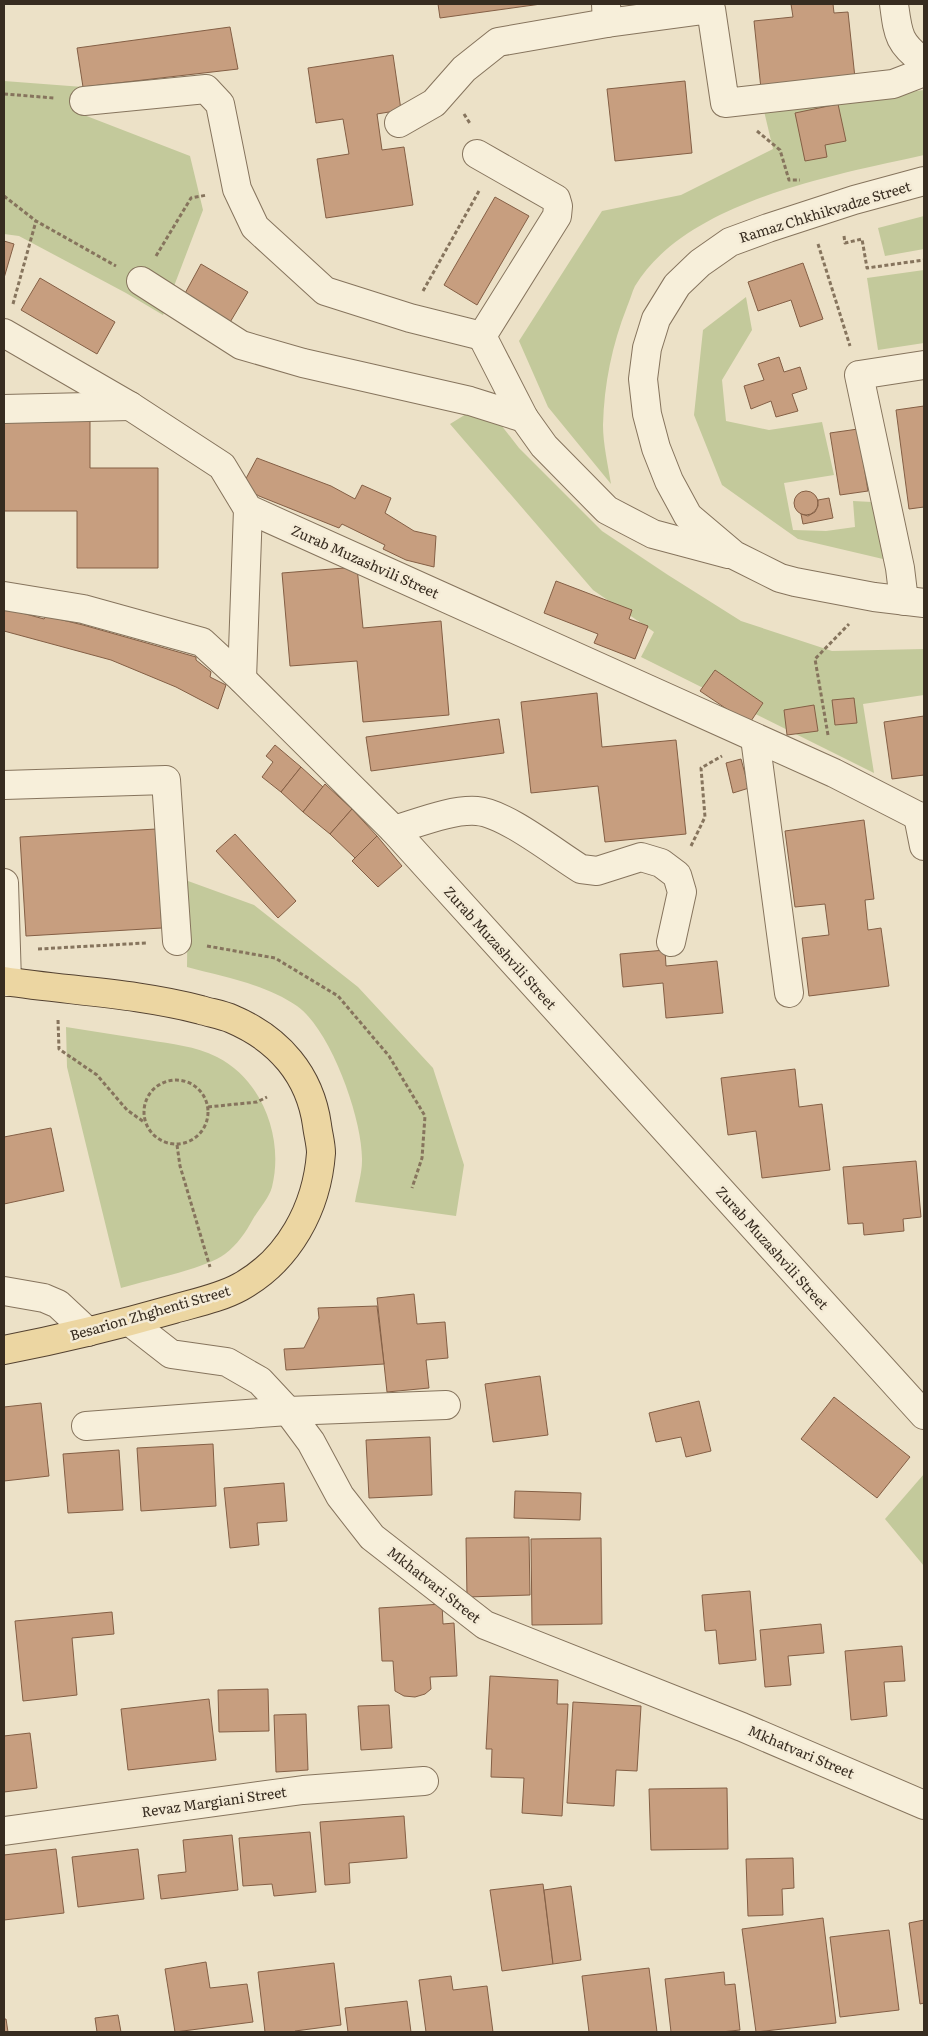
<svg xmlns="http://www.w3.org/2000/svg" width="928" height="2036" viewBox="0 0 928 2036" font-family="Literata,serif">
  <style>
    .green { fill: #c3c99b }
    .building { fill: #c79e7f; stroke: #845f45 }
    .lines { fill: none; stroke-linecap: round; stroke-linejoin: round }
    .minor-casing { stroke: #86745d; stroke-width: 30 }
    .major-casing { stroke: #544231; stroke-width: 30 }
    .path { stroke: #86745d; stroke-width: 3; stroke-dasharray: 4 2.5; stroke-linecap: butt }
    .minor { stroke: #f7efda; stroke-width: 28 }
    .major { stroke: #ecd6a2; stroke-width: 28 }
    .labels { text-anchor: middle; stroke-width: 5; stroke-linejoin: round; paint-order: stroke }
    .street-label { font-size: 14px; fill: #372c20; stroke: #f4ebd6 }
  </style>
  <rect width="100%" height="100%" fill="#ece1c7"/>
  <g class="green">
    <path d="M4,81L83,87L84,115L190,156L203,210L163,315L126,293L19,236L4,234Z"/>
    <path d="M924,90V155C835,175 686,201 635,286C632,292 630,300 627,307C612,345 604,384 603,425C603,444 608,465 611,484L548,407L519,341L602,211L681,195L773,149L764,111Z"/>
    <path d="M924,216V249L885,256L878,228Z"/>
    <path d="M924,270V343L878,350L867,278Z"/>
    <path d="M746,297L752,330L722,380L726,421L769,430L822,422L834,475L784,483L793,530L826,531L855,527L853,501L872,502L883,559L798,539L722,485L694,415L703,330Z"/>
    <path d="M484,403L519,448L602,531L668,575L741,621L832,651L924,649V695L863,704L874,773L641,657L654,632L593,590L450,424Z"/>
    <path d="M188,881L254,905L358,987L433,1068L464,1165L456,1216L355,1202C357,1189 362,1174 362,1161C363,1120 331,1030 297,1006C265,984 224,977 187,967Z"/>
    <path d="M66,1027C93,1031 121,1036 148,1040C172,1044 195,1046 217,1057C263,1080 284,1139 272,1187C269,1198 259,1209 253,1219C246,1232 237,1245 225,1254C205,1269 147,1280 121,1288L67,1067Z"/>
    <path d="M924,1474V1566L885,1519Z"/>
  </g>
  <g class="building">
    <path d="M438,4H541L440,18Z"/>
    <path d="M791,4H833L834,13L848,12L855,78L761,89L754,21L793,17Z"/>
    <path d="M230,27L238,69L83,87L77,48Z"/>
    <path d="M393,55L401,110L377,114L382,150L404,147L413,205L326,218L317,159L349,154L343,119L316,123L308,68Z"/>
    <path d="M685,81L692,153L615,161L607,89Z"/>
    <path d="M838,104L846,141L825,145L827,157L805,161L795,113Z"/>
    <path d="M495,197L529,216L477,305L444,285Z"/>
    <path d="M4,241L14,244L4,278Z"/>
    <path d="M803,263L823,319L800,327L791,300L758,311L748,282Z"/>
    <path d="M201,264L248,292L229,324L183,297Z"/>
    <path d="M40,278L115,322L97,354L21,310Z"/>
    <path d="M779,357L784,372L800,367L807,389L792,394L798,411L776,417L771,401L751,409L744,386L764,380L758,364Z"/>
    <path d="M924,406V507L909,509L896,410Z"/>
    <path d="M4,417H90V468H158V568H77V511H4Z"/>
    <path d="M858,429L868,491L840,495L830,433Z"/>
    <path d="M257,458L331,486L355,499L362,485L391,498L385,513L414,531L436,536L434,567L406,560L383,549L385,545L342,524L339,528L259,496L242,486Z"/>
    <circle cx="806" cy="503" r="12"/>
    <path d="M829,498L833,518L803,524L801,514L808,516L815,512L818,506V500Z"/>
    <path d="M357,567L363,628L441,621L449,715L363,722L357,661L290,666L282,573Z"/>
    <path d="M556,581L632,610L629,619L648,626L635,659L594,643L598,634L544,613Z"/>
    <path d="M4,608L44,619L46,616L83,625L196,657V660L211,672L210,677L226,685L218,709L176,687L111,660L4,631Z"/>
    <path d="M715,670L763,703L749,724L700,691Z"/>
    <path d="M597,693L602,747L676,740L686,834L605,842L598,786L531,793L521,702Z"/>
    <path d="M854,698L857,723L835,725L832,700Z"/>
    <path d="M814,705L818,731L787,735L784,710Z"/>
    <path d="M924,716V775L892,779L884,722Z"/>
    <path d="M499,719L504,753L371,771L366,737Z"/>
    <path d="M275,745L301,767L281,792L262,777L273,762L266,756Z"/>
    <path d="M741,759L749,788L733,793L726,763Z"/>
    <path d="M301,767L323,787L303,812L281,792Z"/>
    <path d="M325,784L352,809L330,834L303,812Z"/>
    <path d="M352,809L377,836L355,858L330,834Z"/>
    <path d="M864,820L874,899L865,900L868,930L881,928L889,986L809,996L802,938L829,935L825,904L795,907L785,831Z"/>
    <path d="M156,829L162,928L26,936L20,837Z"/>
    <path d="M235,834L296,901L278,918L216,851Z"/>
    <path d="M377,836L402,866L378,887L352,861Z"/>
    <path d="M665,950L666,966L717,961L723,1013L666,1018L663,983L623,987L620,954Z"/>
    <path d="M795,1069L799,1107L822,1104L830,1170L762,1178L756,1131L728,1135L721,1078Z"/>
    <path d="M51,1128L64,1191L4,1204V1137Z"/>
    <path d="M916,1161L921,1217L903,1219L904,1231L864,1235L863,1223L848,1224L843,1167Z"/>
    <path d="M414,1294L417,1324L445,1322L448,1358L426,1360L429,1388L387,1392L377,1298Z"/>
    <path d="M377,1306L384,1364L286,1370L284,1349L304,1348L319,1318L318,1308Z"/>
    <path d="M540,1376L548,1435L493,1442L485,1384Z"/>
    <path d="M834,1397L910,1457L877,1498L801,1439Z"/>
    <path d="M699,1401L711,1451L686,1457L681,1437L656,1442L649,1413Z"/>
    <path d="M41,1403L49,1476L4,1481V1407Z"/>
    <path d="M430,1437L432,1495L369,1498L366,1440Z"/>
    <path d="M213,1444L216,1506L141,1511L137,1448Z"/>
    <path d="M119,1450L123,1510L68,1513L63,1454Z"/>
    <path d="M284,1483L287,1521L257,1523L259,1545L230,1548L224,1488Z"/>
    <path d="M515,1491L581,1493L580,1520L514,1518Z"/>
    <path d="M529,1537L530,1595L467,1597L466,1538Z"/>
    <path d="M601,1538L602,1624L532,1625L531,1539Z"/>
    <path d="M750,1591L756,1660L719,1664L716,1630L705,1631L702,1595Z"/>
    <path d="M442,1604L443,1624L454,1623L457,1676L430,1677L431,1689L425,1694L415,1697L404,1696L395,1691L393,1661H382L379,1608Z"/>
    <path d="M112,1612L114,1634L72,1638L77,1695L23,1701L15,1621Z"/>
    <path d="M821,1624L824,1653L788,1656L791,1685L765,1687L760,1630Z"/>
    <path d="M902,1646L905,1681L884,1682L887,1716L851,1720L845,1651Z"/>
    <path d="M490,1676L558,1680L557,1704H568L562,1816L522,1813L524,1778L491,1777L492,1749H486Z"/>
    <path d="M268,1689L269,1731L219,1732L218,1690Z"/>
    <path d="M209,1699L216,1760L128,1770L121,1709Z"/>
    <path d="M573,1702L641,1706L637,1771L616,1770L614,1806L567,1803Z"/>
    <path d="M389,1705L392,1748L361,1750L358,1706Z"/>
    <path d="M306,1714L308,1770L276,1772L274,1715Z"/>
    <path d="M30,1733L37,1788L4,1792V1736Z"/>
    <path d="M727,1788L728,1849L651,1850L649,1789Z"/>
    <path d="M404,1816L407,1858L349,1863L350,1883L325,1885L320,1822Z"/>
    <path d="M310,1832L316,1892L274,1896L272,1884L243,1886L239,1838Z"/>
    <path d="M232,1835L238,1890L161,1899L158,1875L186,1872L183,1840Z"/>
    <path d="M56,1849L64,1913L4,1920V1855Z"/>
    <path d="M138,1849L144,1899L78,1907L72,1857Z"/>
    <path d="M793,1858L794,1888L782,1889L783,1915L748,1916L746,1859Z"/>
    <path d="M543,1884L553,1964L502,1971L490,1890Z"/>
    <path d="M571,1886L581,1960L553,1964L544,1890Z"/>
    <path d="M823,1918L836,2023L756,2032L742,1929Z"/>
    <path d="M924,1920V2003L920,2004L909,1923Z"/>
    <path d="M889,1930L899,2010L840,2017L830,1937Z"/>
    <path d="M206,1962L210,1988L247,1984L253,2022L175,2032L165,1969Z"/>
    <path d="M334,1963L341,2025L295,2031V2032H265L258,1972Z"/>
    <path d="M649,1968L657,2032H589L582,1976Z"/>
    <path d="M724,1972L725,1985L735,1984L740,2030L721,2032H671L665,1979Z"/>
    <path d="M451,1976L453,1990L487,1986L493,2032H426L419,1980Z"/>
    <path d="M407,2001L411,2032H348L345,2008Z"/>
    <path d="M118,2015L121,2032H97L95,2018Z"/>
    <path d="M4,2019H6L8,2032H4Z"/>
  </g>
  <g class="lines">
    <g class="minor-casing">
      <g id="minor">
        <path d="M606,4L607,23L711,9L725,103L893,84L924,72"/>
        <path d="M894,4C898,34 898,43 924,62"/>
        <path d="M84,101L206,89L220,104L237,189L255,227L325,291L410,318L482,336"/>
        <path d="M399,123L434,103L464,69L498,42L607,23"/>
        <path d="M477,154L556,199L558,206L557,216L482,336L524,418L544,446L607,510L653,534L728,554"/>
        <path d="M924,181L854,200L768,228L730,242L700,263L677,285L656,319L647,348L643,379L647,414L656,448L669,481L688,516L734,555L780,578L795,582L874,597L924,603"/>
        <path d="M141,281L241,345L303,363L470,401L524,418"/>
        <path d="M4,333L130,406L222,466L248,509L834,773L918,816L924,817"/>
        <path d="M4,409L130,406"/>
        <path d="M4,596L83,609L202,642L242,679L394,830L924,1415"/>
        <path d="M904,601L900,568L859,375L924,365"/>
        <path d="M242,679L248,509"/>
        <path d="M755,738L789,993"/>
        <path d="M4,785L166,780L177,941"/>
        <path d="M918,816L924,846"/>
        <path d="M394,830C418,823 452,809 477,811C505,813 555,853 581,869L597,871L641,857L661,863L677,875L682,892L671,942"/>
        <path d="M4,883L7,982"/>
        <path d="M4,1291L44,1298L58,1304L88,1332"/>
        <path d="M130,1322L171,1354L227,1362L260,1381L288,1411L311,1442L340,1496L372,1537L485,1625L742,1727L924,1805"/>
        <path d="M86,1426L288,1411L446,1405"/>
        <path d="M4,1831L303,1790L424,1781"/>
      </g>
    </g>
    <g class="major-casing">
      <path id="major" d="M4,981C70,991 137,993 201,1010C211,1013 223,1015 232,1019C279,1039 310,1075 317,1125C318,1134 321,1144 321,1153C317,1208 289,1260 240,1287C220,1298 195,1303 174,1309C118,1325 61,1339 4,1350"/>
    </g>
    <g class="path">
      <path d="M4,94L54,98"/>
      <path d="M464,114L471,125"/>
      <path d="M757,131L780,150L789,180H800"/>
      <path d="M4,196L36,221L116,266"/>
      <path d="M844,236L845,243L862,239L867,268L924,260"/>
      <path d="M818,244L850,346"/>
      <path d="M156,256L191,198L207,195"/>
      <path d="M423,291L479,191"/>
      <path d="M13,304L36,221"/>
      <path d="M828,735L815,659L849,624"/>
      <path d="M691,846L705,817L701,768L722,756"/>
      <path d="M207,946L275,958L338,996L389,1056L425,1116L422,1158L412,1188"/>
      <path d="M38,949L146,943"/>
      <path d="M58,1020L59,1049L97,1075L127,1110L144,1122"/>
      <circle cx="176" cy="1112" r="32"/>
      <path d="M208,1107L257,1102L267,1097"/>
      <path d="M177,1145L180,1166L210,1267"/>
    </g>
    <use href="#minor" class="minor"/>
    <use href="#major" class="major"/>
  </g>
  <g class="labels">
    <g class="street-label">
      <text transform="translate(825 212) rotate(-17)" y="5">Ramaz Chkhikvadze Street</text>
      <text transform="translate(365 562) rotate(24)" y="5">Zurab Muzashvili Street</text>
      <text transform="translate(500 948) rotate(48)" y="5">Zurab Muzashvili Street</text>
      <text transform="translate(772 1248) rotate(48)" y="5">Zurab Muzashvili Street</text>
      <text transform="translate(150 1313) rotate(-16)" y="5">Besarion Zhghenti Street</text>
      <text transform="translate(434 1585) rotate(38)" y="5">Mkhatvari Street</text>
      <text transform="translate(801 1752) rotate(23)" y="5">Mkhatvari Street</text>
      <text transform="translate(214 1802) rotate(-8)" y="5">Revaz Margiani Street</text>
    </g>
  </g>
  <rect width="928" height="2036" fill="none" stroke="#372c20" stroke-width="10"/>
</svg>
